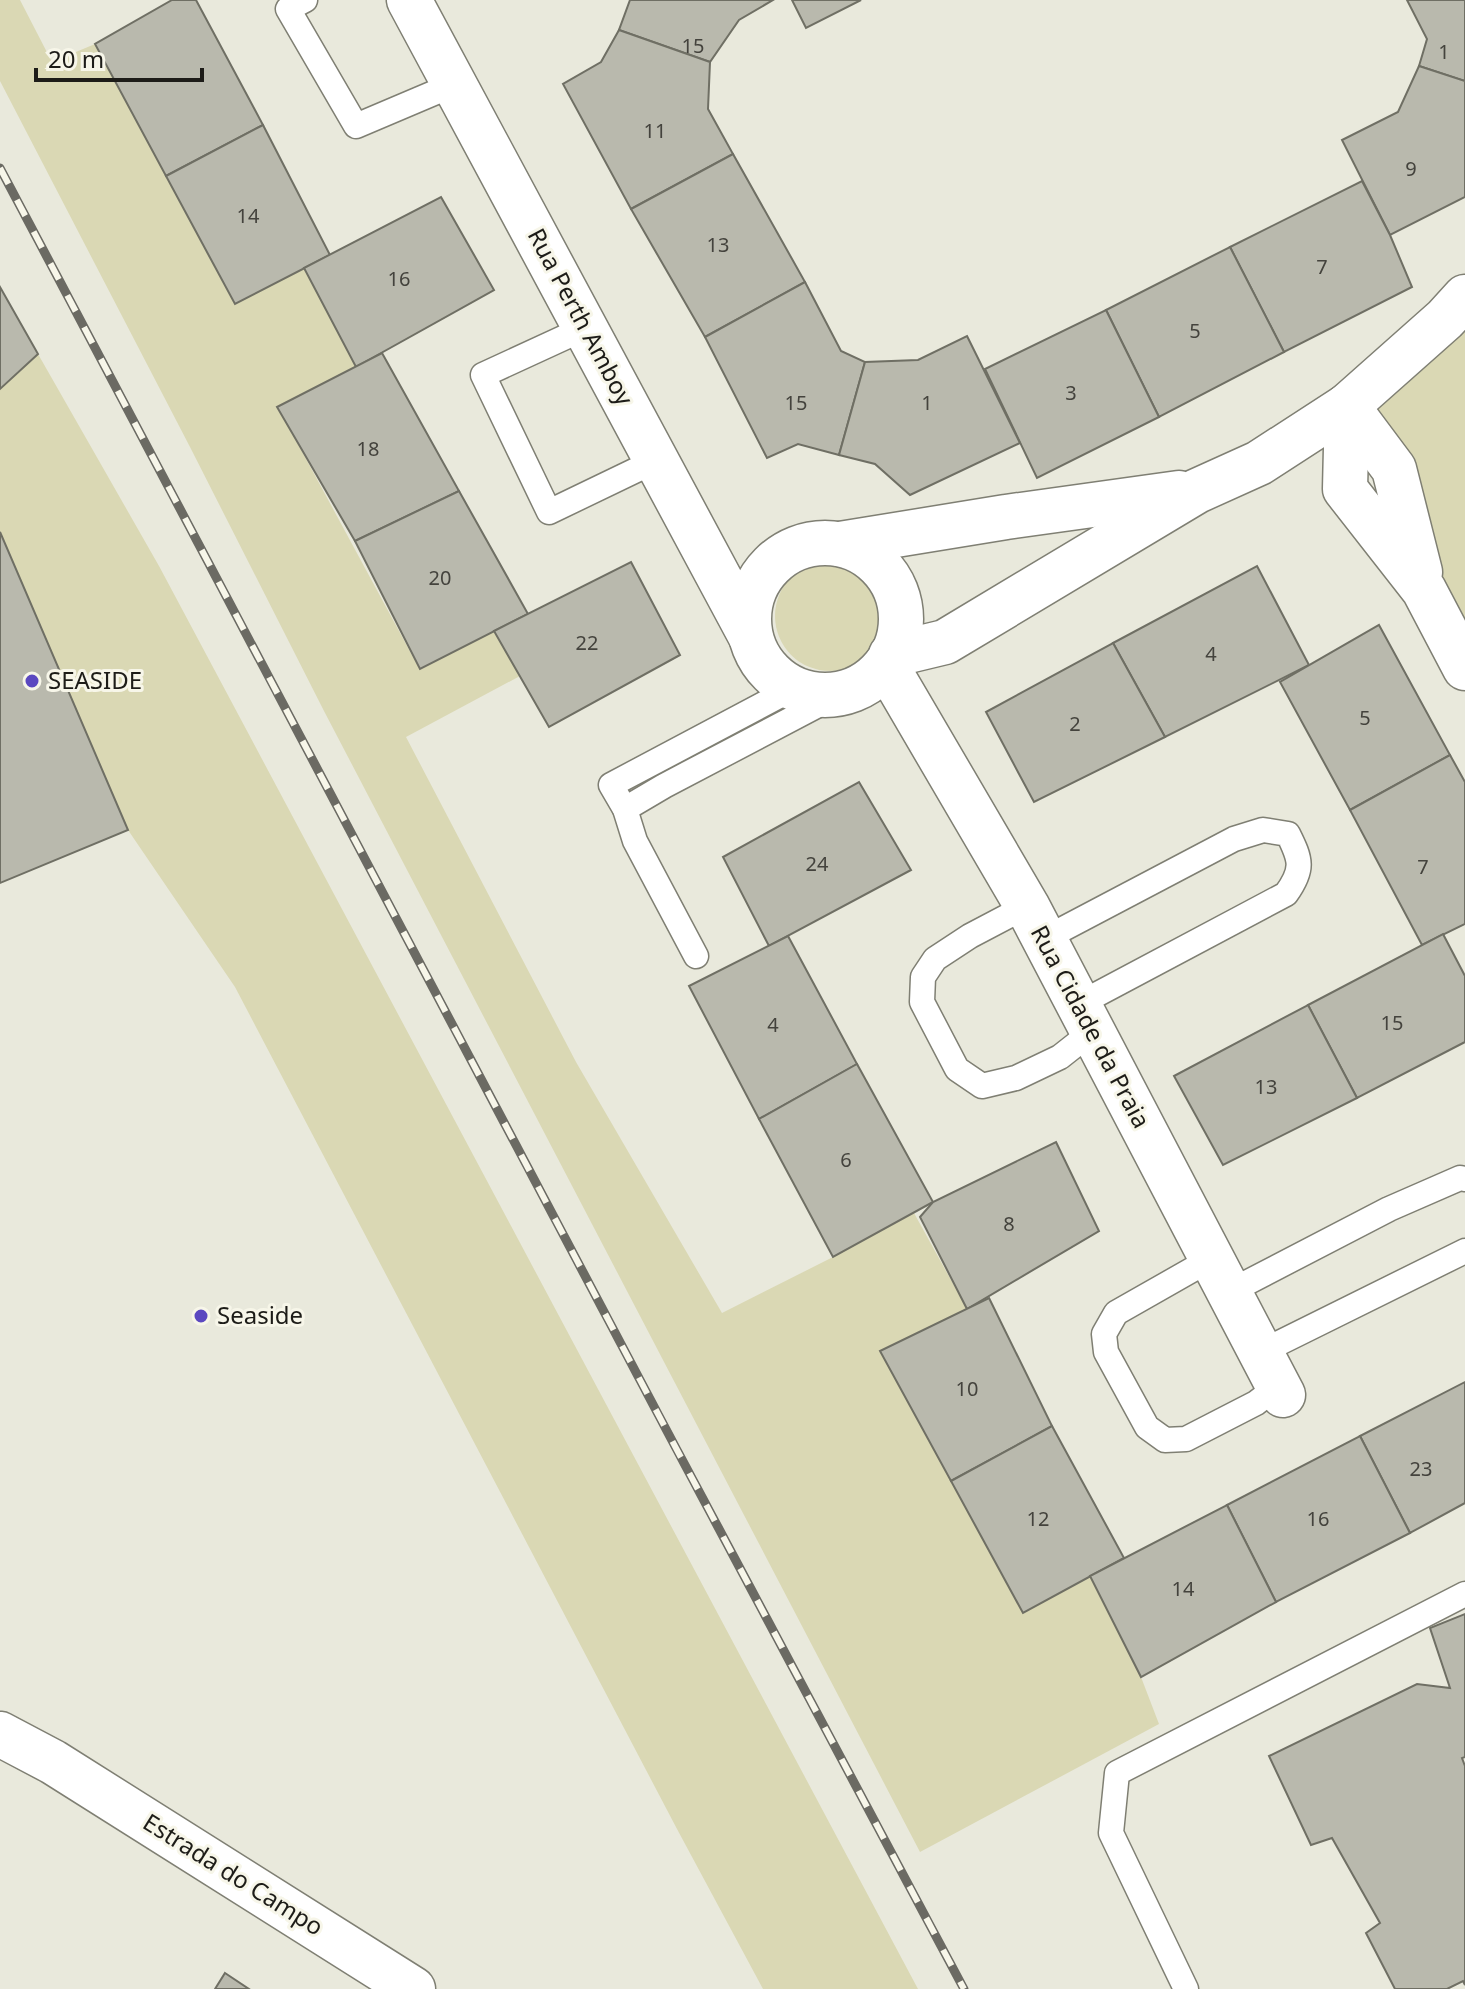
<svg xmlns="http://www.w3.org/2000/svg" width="1465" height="1989" viewBox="0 0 1465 1989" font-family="'Noto Sans',sans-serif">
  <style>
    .green { fill: #dad8b4 }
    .building { fill: #b9b9ad; stroke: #6f6f64; stroke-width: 2 }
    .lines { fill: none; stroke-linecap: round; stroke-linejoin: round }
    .lane-casing { stroke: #7f7f73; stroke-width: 27 }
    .street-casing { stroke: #7f7f73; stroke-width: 47 }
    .secondary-casing { stroke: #7f7f73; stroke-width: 47 }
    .lane { stroke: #fff; stroke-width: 24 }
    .street { stroke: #fff; stroke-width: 44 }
    .secondary { stroke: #fff; stroke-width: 44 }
    .rail-casing { stroke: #6b6a63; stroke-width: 9 }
    .rail { stroke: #f7f6e9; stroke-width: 6; stroke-dasharray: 18; stroke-linecap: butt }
    .poi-dot { fill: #5b48c0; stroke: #f7f6e9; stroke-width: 3 }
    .labels { text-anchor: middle; stroke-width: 6; stroke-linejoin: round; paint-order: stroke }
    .number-label { font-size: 20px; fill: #44433d }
    .street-label { font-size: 24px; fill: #1d1c18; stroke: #f7f6e9 }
    .poi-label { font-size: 24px; fill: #1d1c18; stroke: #f7f6e9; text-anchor: start }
  </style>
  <rect width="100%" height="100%" fill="#e9e9dc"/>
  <g class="green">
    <path d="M0,0H20L52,62L95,44L234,303L304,268L356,367L278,407L419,668L494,631L520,676L406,737L576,1062L722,1313L833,1257L914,1213L967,1309L881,1352L1023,1613L1090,1576L1141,1677L1159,1724L920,1852L324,711L190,447L0,81Z"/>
    <path d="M1465,297V668L1347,406Z"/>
    <path d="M38,354L159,566L918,1989H763L677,1829L235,987L128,830L0,532V389Z"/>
    <circle cx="830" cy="616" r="55"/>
  </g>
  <g class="building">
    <path d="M172,0H196L263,125L166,176L95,44Z"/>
    <path d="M630,0H773L739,20L710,62L619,30Z"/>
    <path d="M792,0H861L806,28Z"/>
    <path d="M1407,0H1465V81L1419,66L1427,39Z"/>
    <path d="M619,30L710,62L708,109L733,154L631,209L563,84L601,62Z"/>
    <path d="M1419,66L1465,81V197L1390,235L1342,140L1398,112Z"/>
    <path d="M263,125L330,255L235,304L166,176Z"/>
    <path d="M733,154L805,282L705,337L631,209Z"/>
    <path d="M1362,181L1390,235L1412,287L1284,352L1230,247Z"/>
    <path d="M441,197L494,290L356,367L304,268Z"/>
    <path d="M1230,247L1284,352L1159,417L1106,310Z"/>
    <path d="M805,282L841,351L865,362L839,455L798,444L767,458L705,337Z"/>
    <path d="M0,287L38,354L0,389Z"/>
    <path d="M1106,310L1159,417L1037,478L985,369Z"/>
    <path d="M967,336L1020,443L910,495L875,464L839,455L865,362L918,360Z"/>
    <path d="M382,353L459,491L355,541L277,407Z"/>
    <path d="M459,491L528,614L420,669L355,541Z"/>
    <path d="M0,532L128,830L0,883Z"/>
    <path d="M631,562L680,655L549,727L494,631Z"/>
    <path d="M1257,566L1309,665L1165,737L1113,643Z"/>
    <path d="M1379,625L1450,755L1350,810L1280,682Z"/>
    <path d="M1113,643L1165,737L1034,802L986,712Z"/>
    <path d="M1450,755L1465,782V924L1422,945L1350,810Z"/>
    <path d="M859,782L911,870L769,946L723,857Z"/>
    <path d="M1443,934L1465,976V1042L1357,1098L1308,1005Z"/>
    <path d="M788,936L857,1064L759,1119L689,986Z"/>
    <path d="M1308,1005L1357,1098L1223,1165L1174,1076Z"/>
    <path d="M857,1064L933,1202L833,1257L759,1119Z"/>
    <path d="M1056,1142L1099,1231L967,1309L920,1217L933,1202Z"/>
    <path d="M989,1298L1052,1426L951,1481L880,1351Z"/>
    <path d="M1465,1382V1503L1410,1533L1360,1436Z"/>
    <path d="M1052,1426L1124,1558L1023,1613L951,1481Z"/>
    <path d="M1360,1436L1410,1533L1276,1602L1227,1505Z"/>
    <path d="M1227,1505L1276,1602L1141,1677L1090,1576Z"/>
    <path d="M1465,1614V1757L1462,1758L1465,1766V1985L1463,1981L1447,1989H1395L1366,1933L1380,1923L1332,1838L1311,1845L1269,1756L1417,1684L1450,1688L1430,1628Z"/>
    <path d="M225,1973L249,1989H215Z"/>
  </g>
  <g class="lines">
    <g class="lane-casing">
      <g id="lane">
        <path d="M305,0L288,9L356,126L455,84"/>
        <path d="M585,328L483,375L549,512L657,460"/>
        <path d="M625,809L664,786L841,693"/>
        <path d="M1027,906L970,936L935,959L923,977L922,1002L957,1069L982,1086L1016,1078L1060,1057L1093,1031"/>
        <path d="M1044,939L1234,839L1263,830L1288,834C1301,860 1304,869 1286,894L1079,1004"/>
        <path d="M696,956L635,841L625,809L611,785L794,688"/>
        <path d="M1211,1259L1116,1313L1104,1334L1106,1352L1147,1427L1165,1440L1186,1439L1256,1403L1278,1386"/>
        <path d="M1229,1292L1389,1209L1460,1178L1465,1179"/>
        <path d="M1261,1352L1465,1251"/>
        <path d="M1186,1989L1111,1833L1117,1773L1465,1594"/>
      </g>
    </g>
    <g class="street-casing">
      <g id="street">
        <path d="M409,0L750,635"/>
        <path d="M1347,406L1345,489L1424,590L1465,668"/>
        <path d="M1347,406L1394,469L1420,572"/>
        <circle cx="825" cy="619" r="76"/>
        <path d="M840,544L1006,517L1179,493"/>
        <path d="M891,655L945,642L1197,491L1259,463L1347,406L1445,319L1465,297"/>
        <path d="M886,665L1027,906L1283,1395"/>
      </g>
    </g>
    <g class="secondary-casing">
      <path id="secondary" d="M0,1734L53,1762L413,1989"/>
    </g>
    <use href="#lane" class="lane"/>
    <use href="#street" class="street"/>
    <use href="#secondary" class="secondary"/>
    <g class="rail-casing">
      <path id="rail" d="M0,168L677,1450L964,1989"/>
    </g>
    <use href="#rail" class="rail"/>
  </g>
  <g class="poi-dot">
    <circle cx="32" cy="681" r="8"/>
    <circle cx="201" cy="1316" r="8"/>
  </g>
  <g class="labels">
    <g class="number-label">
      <text x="693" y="53">15</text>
      <text x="1444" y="59">1</text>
      <text x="655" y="138">11</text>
      <text x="1411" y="176">9</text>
      <text x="248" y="223">14</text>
      <text x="718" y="252">13</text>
      <text x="1322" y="274">7</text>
      <text x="399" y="286">16</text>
      <text x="1195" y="338">5</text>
      <text x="1071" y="400">3</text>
      <text x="796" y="410">15</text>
      <text x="927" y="410">1</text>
      <text x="368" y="456">18</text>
      <text x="440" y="585">20</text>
      <text x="587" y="650">22</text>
      <text x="1211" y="661">4</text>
      <text x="1365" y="725">5</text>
      <text x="1075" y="731">2</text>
      <text x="817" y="871">24</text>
      <text x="1423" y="874">7</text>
      <text x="1392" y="1030">15</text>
      <text x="773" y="1032">4</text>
      <text x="1266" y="1094">13</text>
      <text x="846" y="1167">6</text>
      <text x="1009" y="1231">8</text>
      <text x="967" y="1396">10</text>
      <text x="1421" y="1476">23</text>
      <text x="1038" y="1526">12</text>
      <text x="1318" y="1526">16</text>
      <text x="1183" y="1596">14</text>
    </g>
    <g class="street-label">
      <text transform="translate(580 317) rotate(62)" y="8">Rua Perth Amboy</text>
      <text transform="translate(1090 1027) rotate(62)" y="8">Rua Cidade da Praia</text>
      <text transform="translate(233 1875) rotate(32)" y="8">Estrada do Campo</text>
    </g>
    <g class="poi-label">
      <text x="48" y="689">SEASIDE</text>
      <text x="217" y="1324">Seaside</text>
    </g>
  </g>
  <path d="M36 68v12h166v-12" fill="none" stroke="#1d1c18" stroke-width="4"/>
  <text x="48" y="68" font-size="24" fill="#1d1c18" stroke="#f7f6e9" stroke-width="6" paint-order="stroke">20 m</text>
</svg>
